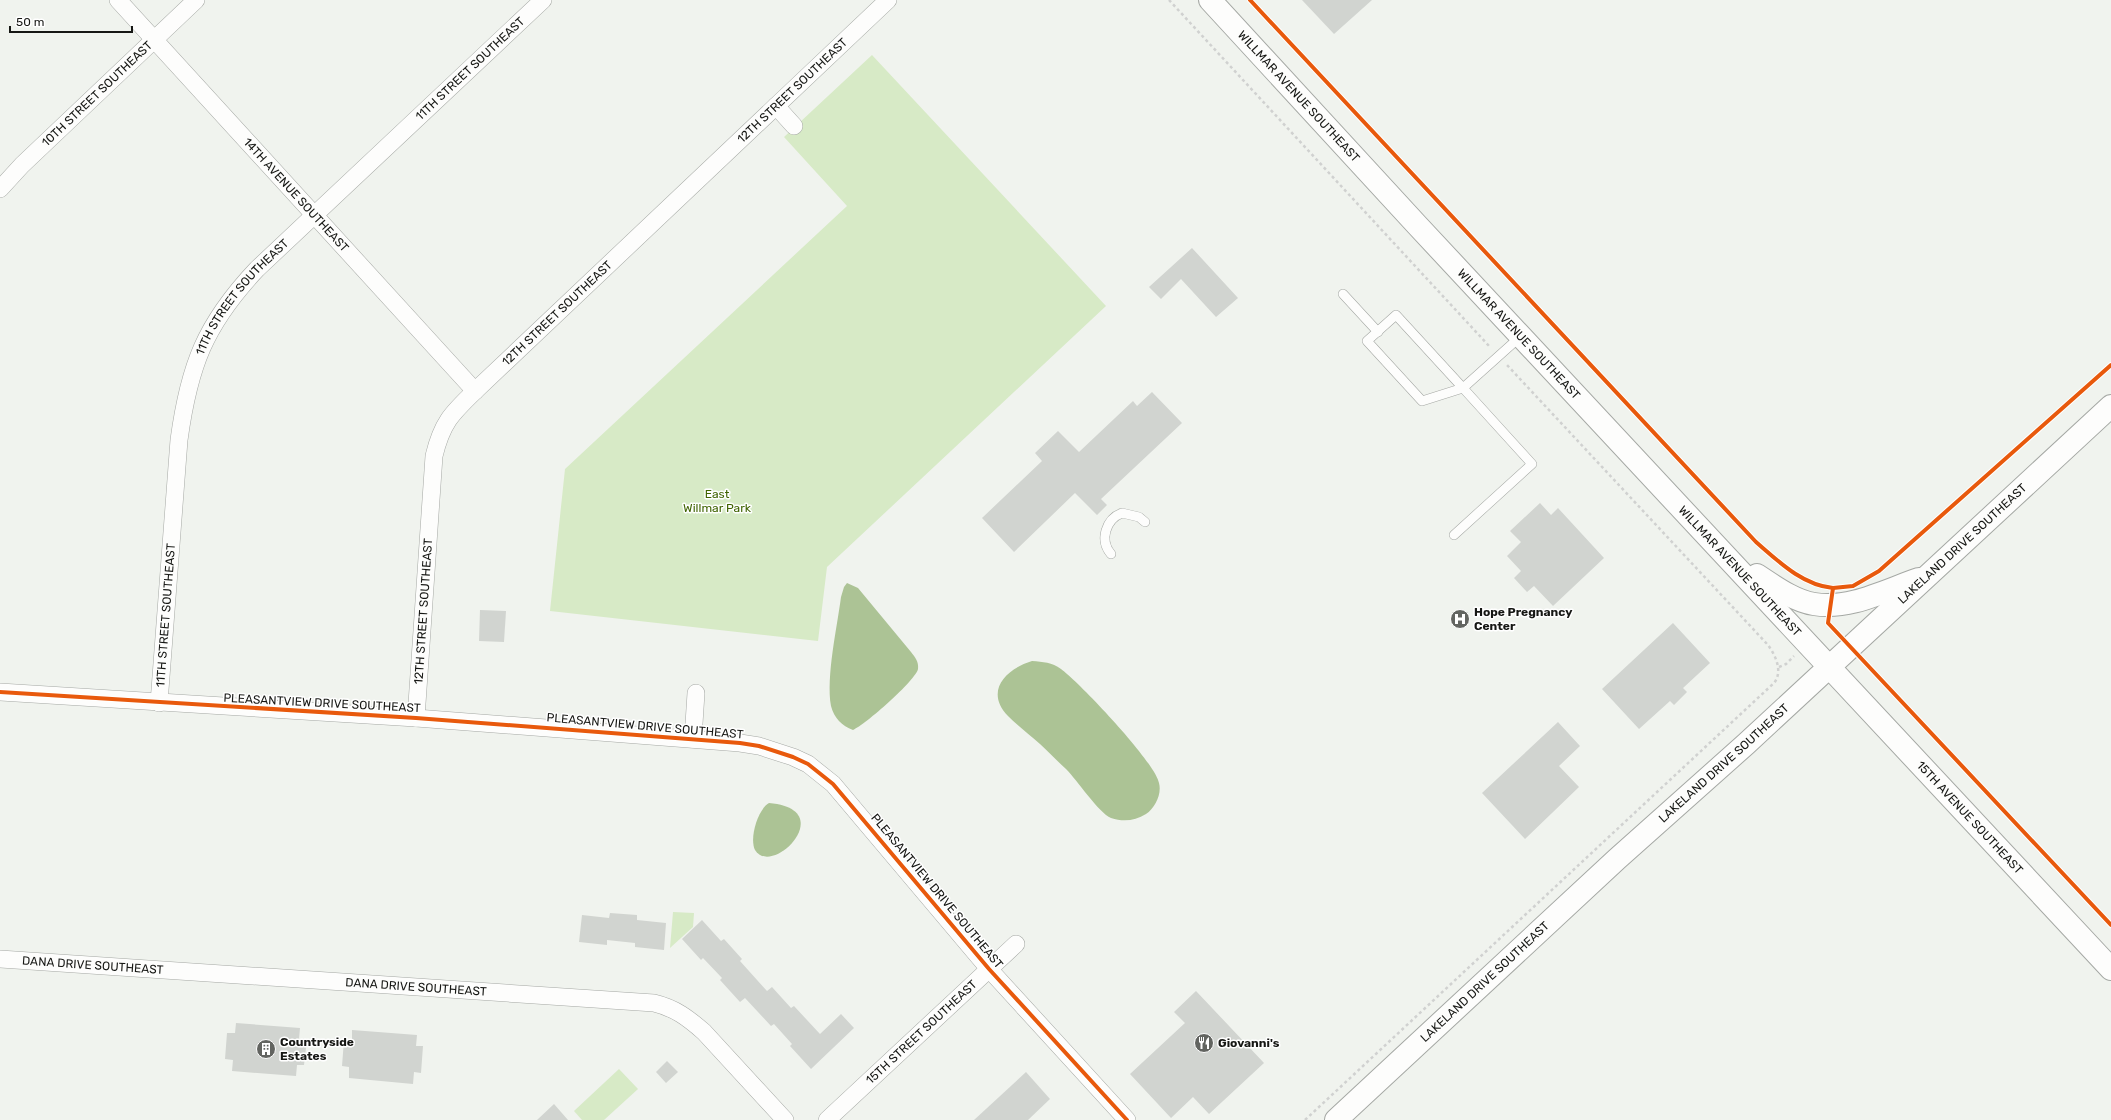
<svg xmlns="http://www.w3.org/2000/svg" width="2111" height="1120" viewBox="0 0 2111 1120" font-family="Rubik,sans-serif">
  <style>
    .green { fill: #d7eac6 }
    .water { fill: #acc395 }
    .building { fill: #d1d4d0 }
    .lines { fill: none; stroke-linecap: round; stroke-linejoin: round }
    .lane-casing { stroke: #a5a8a4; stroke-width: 10 }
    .street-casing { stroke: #a5a8a4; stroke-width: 18 }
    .secondary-casing { stroke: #a5a8a4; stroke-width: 24 }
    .path { stroke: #d0d1d0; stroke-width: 2.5; stroke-dasharray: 3 3; stroke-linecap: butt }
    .lane { stroke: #fdfdfc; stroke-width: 9 }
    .street { stroke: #fdfdfc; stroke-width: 17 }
    .secondary { stroke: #fdfdfc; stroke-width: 22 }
    .cycleway-casing { stroke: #fff; stroke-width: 6 }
    .cycleway { stroke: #e8590c; stroke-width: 4 }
    .labels { text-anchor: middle; stroke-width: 3; stroke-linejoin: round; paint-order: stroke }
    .street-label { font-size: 12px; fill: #161714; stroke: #fff }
    .park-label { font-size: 12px; fill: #3f6300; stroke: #fff }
    .poi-label { font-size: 12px; font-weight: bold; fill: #161714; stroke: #fff; text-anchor: start }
  </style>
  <rect width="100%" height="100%" fill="#f0f3ee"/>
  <g class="green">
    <path d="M872,55L1106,306L827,567L818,641L550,611L565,469L847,206L784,137Z"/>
    <path d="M673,912L694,913L693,927L670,948Z"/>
    <path d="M619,1069L638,1089L604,1120H582L574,1111Z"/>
  </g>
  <g class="water">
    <path d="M847,583L858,588L911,652C915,657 919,662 918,669C916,680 865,725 853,730C842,726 834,718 831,706C826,676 837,628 841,597L844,587Z"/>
    <path d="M1032,661C1043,662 1052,662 1061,669C1080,683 1155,762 1159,783C1162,794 1155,808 1146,814C1135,821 1123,822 1111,818C1099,813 1077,780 1066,769C1057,761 1049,752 1040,744C1030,735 1018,726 1008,716C984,691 1006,669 1032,661Z"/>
    <path d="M769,803C840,809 772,878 755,850C749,838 758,809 769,803Z"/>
  </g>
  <g class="building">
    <path d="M1302,0H1372L1334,34Z"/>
    <path d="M1192,248L1238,298L1216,317L1181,279L1161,299L1149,287Z"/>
    <path d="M1152,392L1182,423L1101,499L1107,505L1097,515L1075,493L1014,552L982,518L1042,461L1035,453L1058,431L1079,452L1133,401L1137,406Z"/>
    <path d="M1540,503L1551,515L1558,508L1604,558L1553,606L1534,586L1527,592L1514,578L1521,571L1507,556L1521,542L1510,531Z"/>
    <path d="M480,610L506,611L504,642L479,641Z"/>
    <path d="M1673,623L1710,663L1683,688L1687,692L1674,705L1670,701L1639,729L1602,689Z"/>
    <path d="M1558,722L1580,746L1559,766L1579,787L1525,839L1482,793Z"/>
    <path d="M610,913L637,915V920L666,923L664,950L635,947V943L607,940V945L579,942L582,915L609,918Z"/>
    <path d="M702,920L721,941L724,939L742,959L740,961L767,991L772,987L791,1008L794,1006L820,1034L841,1014L854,1028L811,1069L790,1046L792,1044L774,1024L771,1026L745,998L740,1002L720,980L722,978L703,958L701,960L682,939Z"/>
    <path d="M1196,991L1264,1063L1209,1114L1193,1097L1171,1118L1130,1074L1185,1023L1174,1012Z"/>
    <path d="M236,1023L300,1028L299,1039H307L304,1065H297L296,1076L232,1071L233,1060L225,1059L227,1033H235Z"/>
    <path d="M352,1030L417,1035L416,1046H423L421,1073L414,1072L413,1084L349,1078V1067L342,1066L344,1040H352Z"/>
    <path d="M667,1061L678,1072L666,1083L656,1072Z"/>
    <path d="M1026,1072L1050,1099L1028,1120H974Z"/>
    <path d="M554,1104L568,1120H537Z"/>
  </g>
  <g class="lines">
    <g class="lane-casing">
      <g id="lane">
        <path d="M1343,294L1378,332"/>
        <path d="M1396,315L1463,388L1422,401L1367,341Z"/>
        <path d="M1454,535L1532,464L1463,388L1521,336"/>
        <path d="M1111,554C1099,540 1106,519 1122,513L1139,517L1145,522"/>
      </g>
    </g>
    <g class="street-casing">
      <g id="street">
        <path id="s1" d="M118,0L475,391"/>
        <path d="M776,106L794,126"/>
        <path id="s2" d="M0,189L22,165L196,0"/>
        <path d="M0,692L416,718L740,743L759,746L793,757L808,764L833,784L989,969L1127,1120"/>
        <path id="s3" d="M159,703L179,440C189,366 205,324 257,269L543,0"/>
        <path id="s4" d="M416,718L434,456C442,423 451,414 475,391L888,0"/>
        <path d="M693,739L696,693"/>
        <path id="s5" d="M0,959L654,1003C675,1008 688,1018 704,1032L785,1120"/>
        <path id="s6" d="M827,1120L1016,944"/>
      </g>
    </g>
    <g class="secondary-casing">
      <g id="secondary">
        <path id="s7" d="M1210,0L1417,225L2111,969"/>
        <path d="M1757,575C1774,586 1794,601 1814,604C1850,610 1886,590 1919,579"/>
        <path id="s8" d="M1336,1120L1617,859L1746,744L2111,406"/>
      </g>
    </g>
    <g class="path">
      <path d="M1169,0L1490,347"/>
      <path d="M1779,667L1786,664L1794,656"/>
      <path d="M1305,1120L1774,683C1783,672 1776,656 1768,645L1507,365"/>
    </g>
    <use href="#lane" class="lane"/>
    <use href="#street" class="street"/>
    <use href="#secondary" class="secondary"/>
    <g class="cycleway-casing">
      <g id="cycleway">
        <path d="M1250,0L1756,542C1778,561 1802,585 1833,588L1828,623L2111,925"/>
        <path d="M1833,588L1853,586L1879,571L2111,365"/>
        <path d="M0,692L416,718L740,743L759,746L793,757L808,764L833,784L989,969L1127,1120"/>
      </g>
    </g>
    <use href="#cycleway" class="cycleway"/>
  </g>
  <defs>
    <g id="hospital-disc" transform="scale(1)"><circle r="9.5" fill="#626460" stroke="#fff"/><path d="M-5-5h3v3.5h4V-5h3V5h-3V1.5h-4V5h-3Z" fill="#fff"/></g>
    <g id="restaurant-disc" transform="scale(1)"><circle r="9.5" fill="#626460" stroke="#fff"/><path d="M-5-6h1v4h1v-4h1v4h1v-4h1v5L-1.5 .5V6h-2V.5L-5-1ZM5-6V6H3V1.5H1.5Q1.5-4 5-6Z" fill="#fff"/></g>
    <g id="building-disc" transform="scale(1)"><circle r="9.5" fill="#626460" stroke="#fff"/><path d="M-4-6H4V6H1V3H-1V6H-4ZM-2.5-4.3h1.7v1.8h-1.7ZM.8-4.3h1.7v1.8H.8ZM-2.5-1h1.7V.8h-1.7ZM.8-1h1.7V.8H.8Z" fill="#fff"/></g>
  </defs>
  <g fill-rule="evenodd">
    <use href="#hospital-disc" x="1460" y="619"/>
    <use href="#restaurant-disc" x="1204" y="1043"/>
    <use href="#building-disc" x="266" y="1049"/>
  </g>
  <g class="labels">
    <g class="street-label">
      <text dy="4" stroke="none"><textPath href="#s3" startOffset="748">11TH STREET SOUTHEAST</textPath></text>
      <text dy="4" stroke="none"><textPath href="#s4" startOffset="778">12TH STREET SOUTHEAST</textPath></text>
      <text dy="4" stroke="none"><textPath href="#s2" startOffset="136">10TH STREET SOUTHEAST</textPath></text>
      <text dy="4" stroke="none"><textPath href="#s7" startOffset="131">WILLMAR AVENUE SOUTHEAST</textPath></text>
      <text dy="4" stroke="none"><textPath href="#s1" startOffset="264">14TH AVENUE SOUTHEAST</textPath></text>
      <text dy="4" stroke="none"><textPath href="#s3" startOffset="424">11TH STREET SOUTHEAST</textPath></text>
      <text dy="4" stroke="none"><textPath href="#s4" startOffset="454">12TH STREET SOUTHEAST</textPath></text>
      <text dy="4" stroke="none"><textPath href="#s7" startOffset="455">WILLMAR AVENUE SOUTHEAST</textPath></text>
      <text dy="4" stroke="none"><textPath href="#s8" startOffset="851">LAKELAND DRIVE SOUTHEAST</textPath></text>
      <text dy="4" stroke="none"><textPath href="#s7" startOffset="779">WILLMAR AVENUE SOUTHEAST</textPath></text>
      <text dy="4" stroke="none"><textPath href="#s4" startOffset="107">12TH STREET SOUTHEAST</textPath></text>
      <text dy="4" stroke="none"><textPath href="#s3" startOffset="88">11TH STREET SOUTHEAST</textPath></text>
      <text transform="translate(322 703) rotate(3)" y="4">PLEASANTVIEW DRIVE SOUTHEAST</text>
      <text transform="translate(645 726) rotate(5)" y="4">PLEASANTVIEW DRIVE SOUTHEAST</text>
      <text dy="4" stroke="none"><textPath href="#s8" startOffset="527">LAKELAND DRIVE SOUTHEAST</textPath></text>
      <text dy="4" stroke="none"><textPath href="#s7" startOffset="1116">15TH AVENUE SOUTHEAST</textPath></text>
      <text transform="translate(937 891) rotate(50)" y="4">PLEASANTVIEW DRIVE SOUTHEAST</text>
      <text dy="4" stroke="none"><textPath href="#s5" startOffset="93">DANA DRIVE SOUTHEAST</textPath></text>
      <text dy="4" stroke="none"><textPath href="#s8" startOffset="203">LAKELAND DRIVE SOUTHEAST</textPath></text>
      <text dy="4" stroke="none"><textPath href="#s5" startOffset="417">DANA DRIVE SOUTHEAST</textPath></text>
      <text dy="4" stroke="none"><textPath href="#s6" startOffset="129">15TH STREET SOUTHEAST</textPath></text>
    </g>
    <g class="park-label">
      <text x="717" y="498">East<tspan x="717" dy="14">Willmar Park</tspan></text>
    </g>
    <g class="poi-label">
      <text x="1474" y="616">Hope Pregnancy<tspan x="1474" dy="14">Center</tspan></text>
      <text x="280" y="1046">Countryside<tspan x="280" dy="14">Estates</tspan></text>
      <text x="1218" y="1047">Giovanni's</text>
    </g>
  </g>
  <path d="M10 26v6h122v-6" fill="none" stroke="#161714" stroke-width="2"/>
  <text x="16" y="26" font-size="12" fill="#161714" stroke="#ffffff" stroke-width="3" paint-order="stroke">50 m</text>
</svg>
